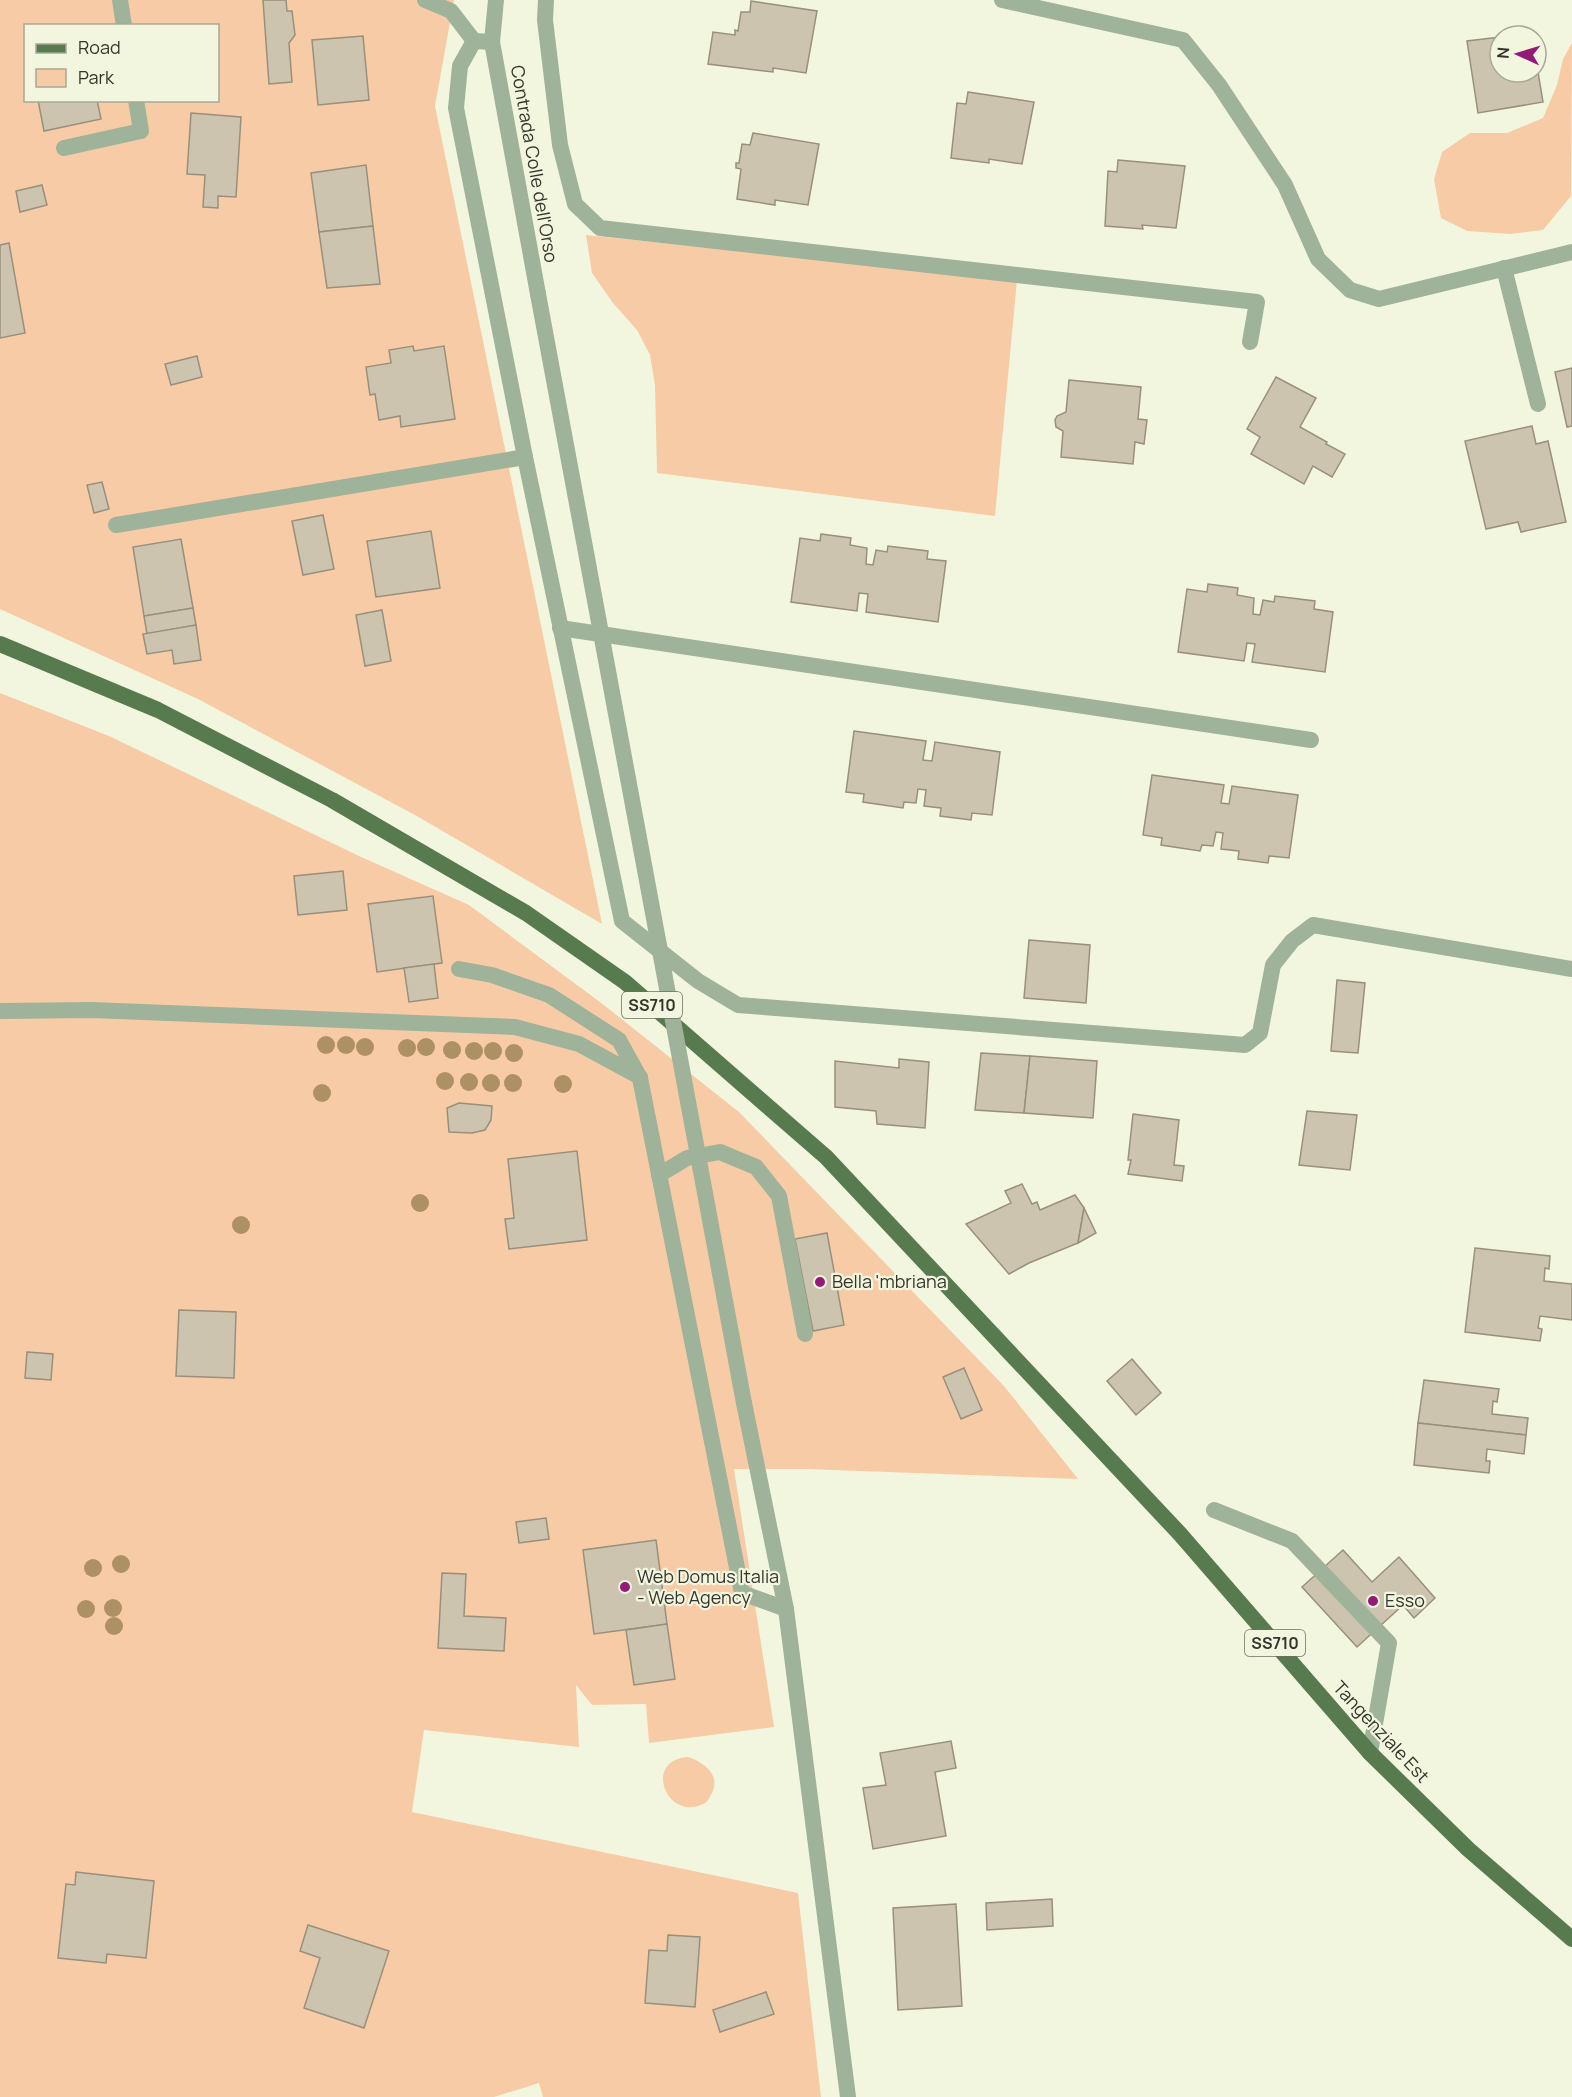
<svg xmlns="http://www.w3.org/2000/svg" width="1572" height="2097" viewBox="0 0 1572 2097" font-family="Manrope,sans-serif">
  <style>
    .green { fill: #f8cba7; fill-rule: evenodd }
    .building { fill: #cdc4af; stroke: #99907c; stroke-width: 1.5 }
    .lines { fill: none; stroke-linecap: round; stroke-linejoin: round }
    .service { stroke: #9eb399; stroke-width: 16 }
    .minor { stroke: #9eb399; stroke-width: 16 }
    .primary { stroke: #577b4e; stroke-width: 16 }
    .minor-bridge { stroke: #9eb399; stroke-width: 16 }
    .tree { fill: #ad9164 }
    .poi-dot { fill: #931a77; stroke: #f3f6df; stroke-width: 2 }
    .labels { text-anchor: middle; stroke-width: 4.5; stroke-linejoin: round; paint-order: stroke }
    .shield { fill: #f3f6df; stroke: #6d6f62; stroke-width: 1.5 }
    .shield-label { font-size: 16px; font-weight: bold; fill: #34352c }
    .street-label { font-size: 18px; fill: #34352c; stroke: #f3f6df }
    .poi-label { font-size: 18px; fill: #34352c; stroke: #f3f6df; text-anchor: start }
  </style>
  <rect width="100%" height="100%" fill="#f3f6df"/>
  <g class="green">
    <path d="M0,0H454L435,106L602,924L415,815L198,699L0,609ZM26,26H218V100H26Z"/>
    <path d="M1572,43L1571,196L1543,230L1510,234L1467,231L1441,218L1434,179L1442,152L1470,133H1507L1543,118L1557,85L1563,59Z"/>
    <path d="M586,235L1017,280L995,516L657,473L655,385L650,355L637,330L613,303L592,273Z"/>
    <path d="M0,693L109,736L359,856L469,905L600,1002L739,1112L1004,1386L1078,1479L805,1469H734L774,1727L649,1743L646,1704L592,1705L576,1685L579,1747L424,1730L412,1812L798,1893L821,2097H543L539,2083L494,2097H0Z"/>
    <path d="M688,1757C704,1762 721,1775 712,1793C709,1798 708,1802 703,1804C667,1822 642,1760 688,1757Z"/>
  </g>
  <g class="building">
    <path d="M263,0H286L287,11H292L295,35L289,43L292,82L269,84Z"/>
    <path d="M751,1L817,11L806,73L773,68V72L708,64L713,32L735,35V30L738,31L741,12H750Z"/>
    <path d="M1531,32L1532,36H1503Z"/>
    <path d="M363,36L369,100L318,105L312,40Z"/>
    <path d="M1500,37V72H1536V60L1543,102L1478,113L1467,41Z"/>
    <path d="M968,92L1034,102L1022,164L989,159V163L951,158L957,103L966,104Z"/>
    <path d="M38,100H97L101,119L44,131Z"/>
    <path d="M191,113L241,117L236,197L218,196V208L203,207L205,175L187,174Z"/>
    <path d="M753,133L819,144L808,205L775,200V205L737,199L741,169L736,168V163H739L742,144L750,145Z"/>
    <path d="M1118,160L1185,166L1176,228L1142,225L1143,229L1105,226L1108,171L1117,172Z"/>
    <path d="M366,165L373,226L319,232L311,173Z"/>
    <path d="M42,185L47,205L20,212L16,191Z"/>
    <path d="M373,226L380,284L327,288L319,232Z"/>
    <path d="M9,243L25,333L0,338V245Z"/>
    <path d="M413,346L414,351L444,346L455,419L401,427L400,416L379,420L375,394L370,395L366,367L391,363L389,350Z"/>
    <path d="M197,356L202,377L171,385L165,364Z"/>
    <path d="M1572,368V426L1567,427L1555,372Z"/>
    <path d="M1276,377L1316,398L1300,427L1327,442L1326,444L1345,454L1332,477L1313,466L1304,484L1251,454L1260,437L1247,429Z"/>
    <path d="M1069,380L1141,387L1138,419L1147,420L1144,444L1135,442L1133,464L1061,457L1063,431L1056,427L1055,420L1057,416L1066,412Z"/>
    <path d="M1532,426L1536,444L1548,441L1566,522L1521,532L1518,522L1486,529L1465,441Z"/>
    <path d="M102,482L109,509L94,513L87,485Z"/>
    <path d="M323,515L334,569L303,575L292,521Z"/>
    <path d="M431,531L440,588L376,597L367,541Z"/>
    <path d="M821,534L851,538L850,545L867,548L866,564L873,565L876,550L887,552L888,546L928,551L927,559L946,561L938,622L866,612L868,594L859,593L857,611L791,602L800,538L820,541Z"/>
    <path d="M181,539L193,608L144,616L133,547Z"/>
    <path d="M1208,584L1238,588L1237,595L1254,598L1253,614L1260,615L1263,600L1274,602L1275,596L1315,601L1314,609L1333,612L1325,672L1252,662L1255,644L1247,643L1244,661L1178,652L1187,589L1207,592Z"/>
    <path d="M193,608L196,625L147,634L144,616Z"/>
    <path d="M382,610L391,661L365,666L356,615Z"/>
    <path d="M196,625L201,660L174,664L172,650L147,654L143,634Z"/>
    <path d="M854,731L926,741L923,760L932,761L935,742L1000,752L992,815L972,813L971,820L940,816L941,808L924,806L926,790L918,789L916,803L904,802L903,808L863,802L864,794L846,792Z"/>
    <path d="M1152,775L1224,785L1221,803L1229,804L1232,786L1298,795L1289,858L1269,856L1268,863L1238,859L1239,851L1221,849L1223,833L1216,832L1213,846L1202,845L1200,851L1161,845L1162,838L1143,835Z"/>
    <path d="M343,871L347,910L298,915L294,876Z"/>
    <path d="M433,896L442,963L377,972L368,904Z"/>
    <path d="M1029,940L1090,945L1086,1003L1024,998Z"/>
    <path d="M434,964L438,998L409,1002L404,968Z"/>
    <path d="M1337,980L1365,983L1358,1053L1331,1051Z"/>
    <path d="M981,1053L1030,1056L1024,1113L975,1110Z"/>
    <path d="M1030,1056L1097,1061L1093,1118L1024,1113Z"/>
    <path d="M899,1059L929,1062L925,1128L877,1124L876,1111L835,1107V1061L899,1068Z"/>
    <path d="M459,1103L492,1106L491,1120L485,1130L472,1133L449,1132L447,1108Z"/>
    <path d="M1307,1111L1357,1115L1350,1170L1299,1165Z"/>
    <path d="M1133,1114L1179,1120L1174,1165L1184,1166L1182,1181L1128,1174L1131,1160H1128Z"/>
    <path d="M577,1151L587,1240L509,1249L505,1219L514,1218L508,1159Z"/>
    <path d="M1022,1184L1032,1204L1037,1202L1040,1210L1075,1195L1084,1208L1078,1243L1029,1263L1009,1274L966,1224L1011,1203L1005,1191Z"/>
    <path d="M1084,1208L1096,1233L1078,1243Z"/>
    <path d="M827,1233L844,1325L813,1331L795,1239Z"/>
    <path d="M1475,1248L1550,1256L1549,1269L1545,1268L1544,1281L1572,1284V1320L1540,1316L1538,1328L1542,1329L1540,1341L1465,1332Z"/>
    <path d="M179,1310L236,1312L234,1378L176,1376Z"/>
    <path d="M27,1352L53,1354L51,1380L25,1378Z"/>
    <path d="M1132,1359L1161,1393L1136,1415L1107,1381Z"/>
    <path d="M964,1368L982,1410L961,1419L943,1377Z"/>
    <path d="M1424,1380L1499,1389L1497,1402L1493,1401L1492,1414L1528,1418L1526,1435L1418,1423Z"/>
    <path d="M1418,1423L1526,1435L1524,1454L1487,1449L1486,1461H1490L1489,1473L1414,1465Z"/>
    <path d="M546,1518L549,1539L519,1543L516,1522Z"/>
    <path d="M656,1540L667,1624L594,1634L583,1550Z"/>
    <path d="M1343,1550L1372,1582L1399,1557L1435,1598L1414,1618L1403,1605L1357,1647L1302,1587Z"/>
    <path d="M442,1573L466,1574L464,1616L506,1618L504,1651L438,1648Z"/>
    <path d="M667,1624L675,1679L634,1685L626,1630Z"/>
    <path d="M951,1741L956,1768L935,1772L946,1836L873,1849L863,1788L886,1785L880,1753Z"/>
    <path d="M76,1872L154,1881L146,1958L107,1954L106,1963L58,1958L66,1884L75,1885Z"/>
    <path d="M1052,1899L1053,1926L987,1930L986,1903Z"/>
    <path d="M956,1904L962,2006L898,2010L893,1908Z"/>
    <path d="M308,1925L389,1951L364,2028L304,2008L320,1958L300,1951Z"/>
    <path d="M668,1935L700,1937L695,2007L645,2003L649,1950L667,1951Z"/>
    <path d="M766,1992L774,2014L720,2032L713,2010Z"/>
  </g>
  <g class="lines">
    <g class="service">
      <path d="M120,0L124,26"/>
      <path d="M546,0L545,20L560,145L575,204L600,228L1257,302L1250,342"/>
      <path d="M1002,0L1183,40L1219,85L1285,185L1318,259L1350,290L1379,299L1572,252"/>
      <path d="M474,41L460,66L456,108L525,457L622,921L698,981L738,1005L1245,1045L1260,1033L1273,965L1292,941L1313,925L1572,969"/>
      <path d="M64,148L141,131L136,100"/>
      <path d="M1504,268L1538,404"/>
      <path d="M116,525L525,457"/>
      <path d="M560,628L1311,740"/>
      <path d="M459,969L492,975L549,995L619,1040L640,1078L742,1593L786,1609"/>
      <path d="M0,1011L92,1010L515,1027L579,1044L640,1077"/>
      <path d="M659,1175L687,1158L720,1152L756,1167L779,1196L805,1334"/>
      <path d="M1214,1510L1292,1541L1389,1643L1370,1753"/>
    </g>
    <g class="minor">
      <path d="M425,0L451,11L474,41L492,42"/>
      <path d="M496,0L492,42L538,294"/>
      <path d="M744,1403L786,1609L848,2097"/>
    </g>
    <path class="primary" d="M0,644L158,710L332,800L526,913L625,982L826,1157L1180,1534L1370,1753L1468,1849L1572,1939"/>
    <path class="minor-bridge" d="M538,294L744,1403"/>
  </g>
  <g class="tree">
    <circle cx="326" cy="1045" r="9"/>
    <circle cx="346" cy="1045" r="9"/>
    <circle cx="365" cy="1047" r="9"/>
    <circle cx="426" cy="1047" r="9"/>
    <circle cx="407" cy="1048" r="9"/>
    <circle cx="452" cy="1050" r="9"/>
    <circle cx="474" cy="1051" r="9"/>
    <circle cx="493" cy="1051" r="9"/>
    <circle cx="514" cy="1053" r="9"/>
    <circle cx="445" cy="1081" r="9"/>
    <circle cx="469" cy="1082" r="9"/>
    <circle cx="491" cy="1083" r="9"/>
    <circle cx="513" cy="1083" r="9"/>
    <circle cx="563" cy="1084" r="9"/>
    <circle cx="322" cy="1093" r="9"/>
    <circle cx="420" cy="1203" r="9"/>
    <circle cx="241" cy="1225" r="9"/>
    <circle cx="121" cy="1564" r="9"/>
    <circle cx="93" cy="1568" r="9"/>
    <circle cx="113" cy="1608" r="9"/>
    <circle cx="86" cy="1609" r="9"/>
    <circle cx="114" cy="1626" r="9"/>
  </g>
  <g class="poi-dot">
    <circle cx="820" cy="1282" r="6"/>
    <circle cx="625" cy="1587" r="6"/>
    <circle cx="1373" cy="1601" r="6"/>
  </g>
  <g class="labels">
    <g class="shield">
      <rect x="622" y="992" width="60" height="26" rx="4.5"/>
      <rect x="1245" y="1630" width="60" height="26" rx="4.5"/>
    </g>
    <g class="shield-label">
      <text x="652" y="1011">SS710</text>
      <text x="1275" y="1649">SS710</text>
    </g>
    <g class="street-label">
      <text transform="translate(534 164) rotate(80)" y="6">Contrada Colle dell'Orso</text>
      <text transform="translate(1381 1732) rotate(47)" y="6">Tangenziale Est</text>
    </g>
    <g class="poi-label">
      <text x="832" y="1288">Bella 'mbriana</text>
      <text x="637" y="1583">Web Domus Italia<tspan x="637" dy="21">- Web Agency</tspan></text>
      <text x="1385" y="1607">Esso</text>
    </g>
  </g>
  <rect x="24" y="24" width="195" height="78" fill="#f3f6df" stroke="#a7a997" stroke-width="1.5"/>
  <rect x="36" y="44" width="30" height="9" fill="#577b4e" stroke="#a7a997" stroke-width="1.5"/>
  <text x="78" y="54" font-size="18" fill="#34352c">Road</text>
  <rect x="36" y="69" width="30" height="18" fill="#f8cba7" stroke="#a7a997" stroke-width="1.5"/>
  <text x="78" y="84" font-size="18" fill="#34352c">Park</text>
  <g transform="translate(1518 54) rotate(274)"><circle r="28" fill="#f3f6df" stroke="#a7a997" stroke-width="1.5"/>
  <path d="M0-4.5L10 22L0 15L-10 22Z" fill="#931a77"/>
  <text y="-9" font-size="16" font-weight="bold" text-anchor="middle" fill="#34352c">N</text>
  </g>
</svg>
